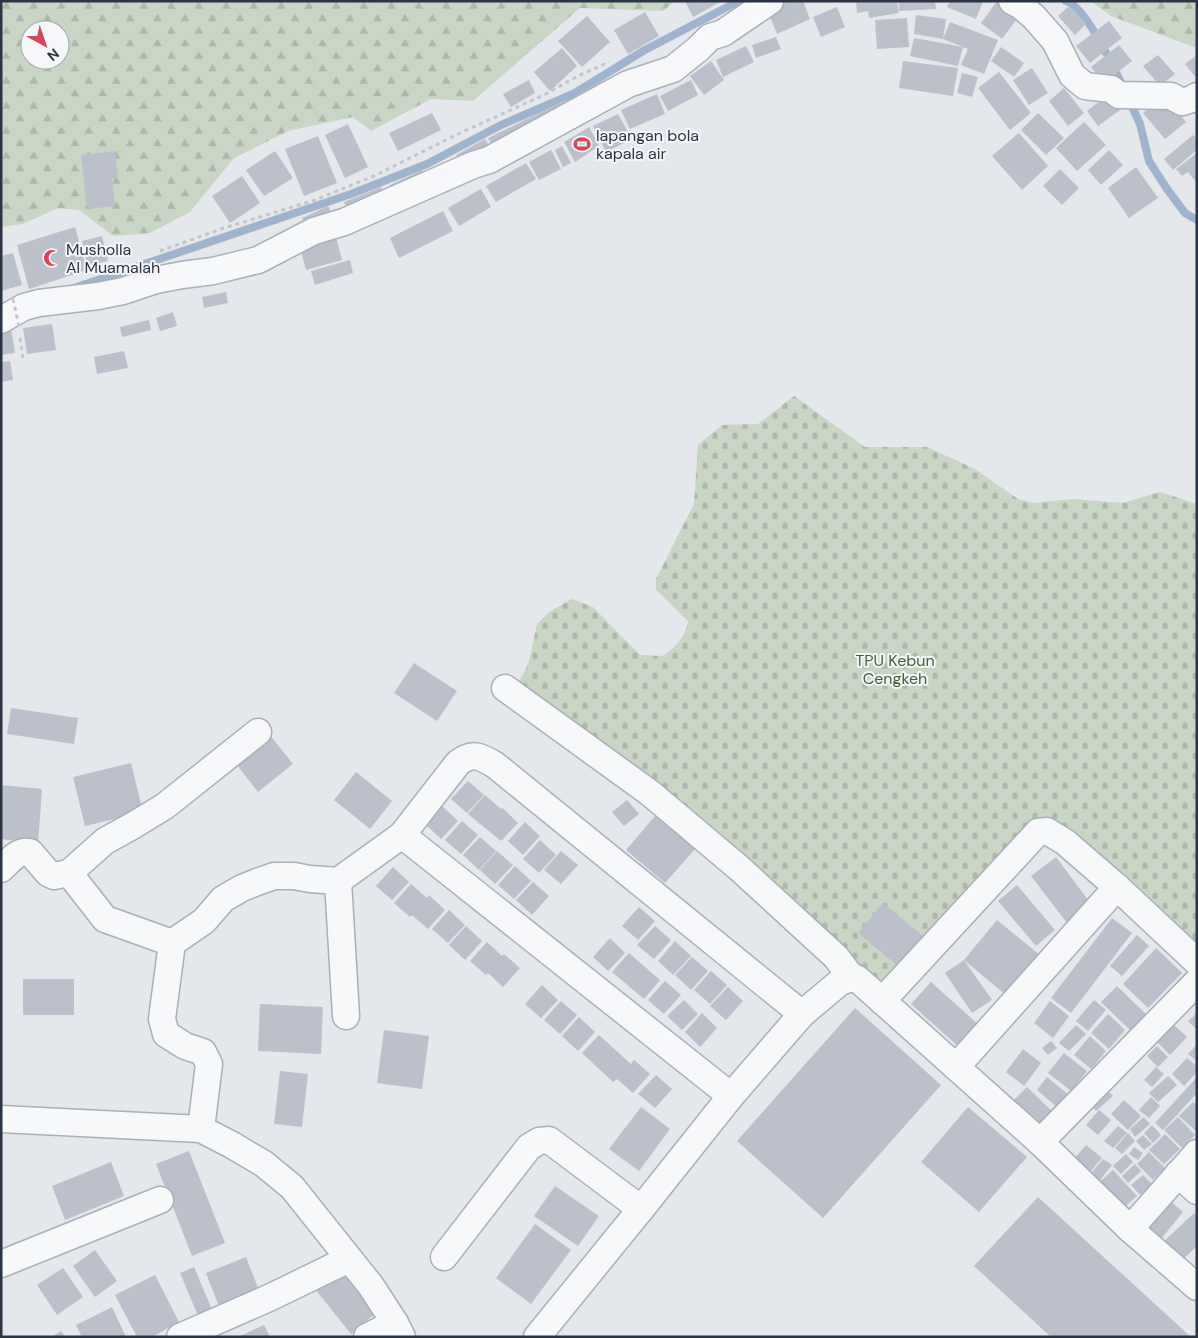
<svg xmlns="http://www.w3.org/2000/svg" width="1198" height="1338" viewBox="0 0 1198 1338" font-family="'DM Sans',sans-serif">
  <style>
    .forest { fill: url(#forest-firs); fill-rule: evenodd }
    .cemetery { fill: url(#cemetery-stones) }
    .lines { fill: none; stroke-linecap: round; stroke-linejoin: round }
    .stream { stroke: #9fb4cc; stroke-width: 8 }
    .building { fill: #bbc0ca }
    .minor-casing { stroke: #a9aeb7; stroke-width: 29 }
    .path { stroke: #c2c5cb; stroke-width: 3; stroke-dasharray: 4 4; stroke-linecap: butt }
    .minor { stroke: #f7f8fa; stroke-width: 26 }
    .path-bridge { stroke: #c2c5cb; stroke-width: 3; stroke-dasharray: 4 4; stroke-linecap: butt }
    .labels { text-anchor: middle; stroke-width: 4; stroke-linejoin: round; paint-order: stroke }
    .poi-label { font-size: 16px; fill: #2b3445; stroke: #f4f6f9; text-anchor: start }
    .park-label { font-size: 16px; fill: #3f6138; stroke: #f4f6f9 }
  </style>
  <defs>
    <pattern id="forest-firs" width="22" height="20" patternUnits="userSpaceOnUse" patternTransform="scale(1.25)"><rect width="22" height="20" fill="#c9d6c5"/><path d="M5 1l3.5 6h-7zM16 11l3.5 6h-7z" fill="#adb8ab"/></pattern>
    <pattern id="cemetery-stones" width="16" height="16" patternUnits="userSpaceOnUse" patternTransform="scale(1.25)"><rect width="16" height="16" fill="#c9d6c5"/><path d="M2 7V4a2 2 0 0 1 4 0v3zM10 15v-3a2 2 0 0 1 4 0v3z" fill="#adb8ab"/></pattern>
  </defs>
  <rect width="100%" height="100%" fill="#e4e7ec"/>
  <g class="forest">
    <path d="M1,1H675L663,11L580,8L473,101L431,99L371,131L353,117L288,131L233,159L190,212L150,233L113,236L79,210L58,208L23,224L1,227ZM30,30H60V60H30Z"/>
    <path d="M1091,1H1197V47H1194L1111,16Z"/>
  </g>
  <path class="cemetery" d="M794,396L865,447H927L975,469L1018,499L1033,503L1073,499L1123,503L1160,492L1197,504V949L1039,823L886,990L788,899L517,686L529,662L537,624L549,612L572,599L593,607L640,655L663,656C675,646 686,638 688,621L656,590V579L694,504L698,445L722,425L758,424Z"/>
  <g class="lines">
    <g class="stream">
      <path d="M1066,1C1086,7 1114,68 1123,87"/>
      <path d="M1129,100L1140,124L1149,161L1167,189L1185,213L1197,220"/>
      <path d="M77,287L351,194L427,164L501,125L575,93L643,51L733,4L741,1"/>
    </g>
  </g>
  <g class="building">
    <path d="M685,1H722L693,17Z"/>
    <path d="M785,1H803L810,19L777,34L767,9Z"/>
    <path d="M856,1H897L899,13L869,18L868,11L857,13Z"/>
    <path d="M899,1H935L936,9L899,11Z"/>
    <path d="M950,1H983L976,19L947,7Z"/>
    <path d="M997,1L1019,16L1002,39L981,23Z"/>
    <path d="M1069,6L1086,24L1075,35L1058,16Z"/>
    <path d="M837,7L845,27L821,37L813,17Z"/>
    <path d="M645,12L659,36L628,54L614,30Z"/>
    <path d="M916,15L946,19L943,39L914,34Z"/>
    <path d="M587,16L610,42L582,67L558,41Z"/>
    <path d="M907,18L909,47L877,49L875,20Z"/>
    <path d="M1109,21L1122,38L1090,63L1076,46Z"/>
    <path d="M950,22L998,40L984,74L961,65L968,49L943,39Z"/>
    <path d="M776,37L781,49L756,58L752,45Z"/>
    <path d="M914,38L963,47L958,66L910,56Z"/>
    <path d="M1119,45L1132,61L1104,83L1091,67Z"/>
    <path d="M746,46L754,62L723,77L716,60Z"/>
    <path d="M1001,47L1024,63L1014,77L991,61Z"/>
    <path d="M562,48L577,66L550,91L534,72Z"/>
    <path d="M1158,55L1175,74L1160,86L1143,66Z"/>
    <path d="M1197,55V79L1185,64Z"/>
    <path d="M711,61L724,80L704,95L690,76Z"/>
    <path d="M903,61L958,68L953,96L899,88Z"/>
    <path d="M1032,68L1048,93L1029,105L1013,80Z"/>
    <path d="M999,72L1031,113L1010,130L978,88Z"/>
    <path d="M962,73L978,77L972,97L957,93Z"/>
    <path d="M529,80L535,93L511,107L503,94Z"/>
    <path d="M691,80L698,95L668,111L660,96Z"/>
    <path d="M597,83L603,92L580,105L575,96Z"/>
    <path d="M1064,88L1084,113L1068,126L1049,101Z"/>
    <path d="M657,94L665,114L630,129L621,110Z"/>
    <path d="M1109,94L1120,110L1098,126L1087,111Z"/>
    <path d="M1164,96L1186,122L1165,139L1143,113Z"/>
    <path d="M565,100L571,111L494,149L488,138Z"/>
    <path d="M432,113L441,130L398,151L389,133Z"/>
    <path d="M1038,113L1064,138L1046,155L1021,130Z"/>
    <path d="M618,114L632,139L606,152L593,126Z"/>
    <path d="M1084,122L1106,145L1077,171L1056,148Z"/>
    <path d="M348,124L368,167L345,178L325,135Z"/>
    <path d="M589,127L599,146L575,162L564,142Z"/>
    <path d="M1019,133L1048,166L1022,190L992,156Z"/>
    <path d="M1193,135L1197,139V150L1173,170L1164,159Z"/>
    <path d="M318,136L337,183L304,196L285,149Z"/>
    <path d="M485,139L489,146L461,162L456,155Z"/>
    <path d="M562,146L571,163L563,167L555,150Z"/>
    <path d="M551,150L561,169L539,180L529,162Z"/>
    <path d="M1109,150L1123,165L1101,185L1088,170Z"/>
    <path d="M115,151L118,178L112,179L115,206L87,209L81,155Z"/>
    <path d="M275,151L293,178L264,196L246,170Z"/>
    <path d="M1197,153V179L1195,181L1188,172L1182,176L1176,169Z"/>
    <path d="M526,163L536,179L496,202L486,186Z"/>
    <path d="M1136,167L1158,198L1129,218L1108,188Z"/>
    <path d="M1060,169L1079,188L1062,205L1043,186Z"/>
    <path d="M422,170L426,178L395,193L390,185Z"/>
    <path d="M242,176L260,203L230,223L212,196Z"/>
    <path d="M381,187L385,197L348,212L344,202Z"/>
    <path d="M481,189L491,207L459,226L448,208Z"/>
    <path d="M328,206L334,217L307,230L302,218Z"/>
    <path d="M443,211L453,231L399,258L390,238Z"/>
    <path d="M75,227L87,270L29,289L17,245Z"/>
    <path d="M335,233L342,260L306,270L299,243Z"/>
    <path d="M102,236L108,261L88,266L82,241Z"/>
    <path d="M13,253L22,285L1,291V256Z"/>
    <path d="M350,260L353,273L315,285L311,271Z"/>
    <path d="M226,292L228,303L204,308L202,297Z"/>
    <path d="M173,312L177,326L160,331L156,318Z"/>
    <path d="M149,320L151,330L122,337L120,327Z"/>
    <path d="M52,324L56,350L27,354L23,328Z"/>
    <path d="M11,329L15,353L1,355V331Z"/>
    <path d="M124,351L128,368L97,374L94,357Z"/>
    <path d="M10,361L13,380L1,382V362Z"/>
    <path d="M414,663L457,691L437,721L394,693Z"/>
    <path d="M11,708L78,718L74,744L7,734Z"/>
    <path d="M269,734L293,764L258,792L234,761Z"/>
    <path d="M131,763L143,812L85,826L73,777Z"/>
    <path d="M356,772L392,801L370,829L334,800Z"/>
    <path d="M468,781L484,795L467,813L451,799Z"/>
    <path d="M1,785L42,789L38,844L1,839Z"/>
    <path d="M485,795L501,809L503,808L518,823L501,841L468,814Z"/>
    <path d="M627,800L639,814L624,826L612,812Z"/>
    <path d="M442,806L458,821L441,839L426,825Z"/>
    <path d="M656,815L695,849L665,883L626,850Z"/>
    <path d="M462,821L478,835L461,854L445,840Z"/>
    <path d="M525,822L540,836L523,855L508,841Z"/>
    <path d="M480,837L496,851L479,870L463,855Z"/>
    <path d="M540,840L556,855L539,873L523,859Z"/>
    <path d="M497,851L513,865L495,884L480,870Z"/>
    <path d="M561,851L578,865L561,884L544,870Z"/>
    <path d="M1056,857L1091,904L1067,923L1031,876Z"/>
    <path d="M515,866L531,881L514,899L498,885Z"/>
    <path d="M393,867L409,882L392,900L376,886Z"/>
    <path d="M533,882L549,896L532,915L516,900Z"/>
    <path d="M411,884L427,898L429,895L445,910L428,929L412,915L410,917L394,903Z"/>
    <path d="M1017,885L1055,930L1036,946L998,901Z"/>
    <path d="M883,903L928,940L903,970L858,933Z"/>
    <path d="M639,907L655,921L638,940L622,926Z"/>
    <path d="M449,910L465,925L448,943L432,929Z"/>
    <path d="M1112,918L1132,933L1071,1013L1051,998Z"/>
    <path d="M997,920L1041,956L1007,996L964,960Z"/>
    <path d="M466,926L482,941L465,960L449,945Z"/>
    <path d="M655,926L671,940L654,959L637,945Z"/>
    <path d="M1137,935L1149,946L1122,976L1110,966Z"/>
    <path d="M610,938L625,953L608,971L593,957Z"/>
    <path d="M675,941L691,956L673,975L658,961Z"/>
    <path d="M487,942L502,956L504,954L520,968L503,987L488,973L486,975L470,961Z"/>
    <path d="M1156,948L1182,973L1148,1008L1123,984Z"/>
    <path d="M629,953L660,980L644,999L612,972Z"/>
    <path d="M692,957L708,971L691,990L675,975Z"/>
    <path d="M964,960L992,1000L972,1013L945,973Z"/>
    <path d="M711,971L727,985L710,1004L694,990Z"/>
    <rect x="23" y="979" width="51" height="36"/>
    <path d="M665,981L681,995L664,1014L648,1000Z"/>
    <path d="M931,982L980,1026L960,1048L911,1004Z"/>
    <path d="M542,985L558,1000L541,1018L525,1004Z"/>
    <path d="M1117,986L1149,1017L1133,1033L1101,1002Z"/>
    <path d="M728,987L743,1001L726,1020L710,1006Z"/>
    <path d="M684,1000L698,1014L682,1030L667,1016Z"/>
    <path d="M1094,1000L1106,1010L1088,1031L1076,1021Z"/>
    <path d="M561,1001L577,1015L560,1034L544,1020Z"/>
    <path d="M1050,1001L1069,1016L1053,1038L1034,1023Z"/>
    <path d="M260,1004L323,1007L321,1054L258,1051Z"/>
    <path d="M855,1008L941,1085L823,1218L737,1141Z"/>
    <path d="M702,1013L717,1028L700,1047L685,1032Z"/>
    <path d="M1197,1013V1030L1188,1021Z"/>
    <path d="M1108,1014L1125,1030L1109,1049L1091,1033Z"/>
    <path d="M579,1017L595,1032L578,1051L562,1036Z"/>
    <path d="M1173,1024L1187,1037L1170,1055L1157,1042Z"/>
    <path d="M1076,1025L1086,1034L1069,1051L1059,1043Z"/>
    <path d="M384,1030L429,1036L422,1089L377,1083Z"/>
    <path d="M599,1035L631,1064L634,1060L650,1074L633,1093L617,1079L613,1082L582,1053Z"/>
    <path d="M1090,1036L1106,1051L1091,1069L1074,1055Z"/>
    <path d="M1051,1041L1057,1048L1048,1055L1042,1048Z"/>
    <path d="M1197,1044V1061L1188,1054Z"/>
    <path d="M1157,1046L1168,1057L1158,1067L1147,1056Z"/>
    <path d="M1023,1049L1041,1063L1024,1086L1006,1072Z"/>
    <path d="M1064,1053L1087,1071L1071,1091L1048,1073Z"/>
    <path d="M1187,1058L1197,1066V1072L1184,1086L1172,1074Z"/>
    <path d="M1156,1067L1164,1074L1152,1087L1144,1080Z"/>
    <path d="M280,1071L308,1074L302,1127L274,1124Z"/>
    <path d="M656,1075L672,1089L655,1108L638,1094Z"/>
    <path d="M1168,1076L1177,1085L1158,1102L1149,1093Z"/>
    <path d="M1047,1077L1075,1100L1064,1113L1037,1090Z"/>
    <path d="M1197,1077V1093L1163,1130L1155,1123Z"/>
    <path d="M1027,1087L1053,1112L1034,1133L1007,1107Z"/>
    <path d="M1104,1087L1113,1096L1096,1111L1088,1103Z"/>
    <path d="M1151,1097L1160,1106L1149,1118L1139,1110Z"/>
    <path d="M1124,1100L1141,1116L1128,1130L1111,1114Z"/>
    <path d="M1193,1102L1197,1105V1132L1179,1116Z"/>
    <path d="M641,1107L670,1129L639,1171L609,1149Z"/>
    <path d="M968,1107L1027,1157L979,1212L921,1162Z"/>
    <path d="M1099,1110L1111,1120L1098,1135L1086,1125Z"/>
    <path d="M1144,1117L1150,1124L1135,1137L1130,1129Z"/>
    <path d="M1178,1117L1195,1135L1182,1148L1164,1130Z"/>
    <path d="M1152,1125L1161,1135L1153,1143L1144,1133Z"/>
    <path d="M1118,1126L1127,1133L1113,1148L1104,1141Z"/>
    <path d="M1128,1133L1135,1141L1122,1154L1115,1148Z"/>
    <path d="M1165,1134L1180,1149L1164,1164L1149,1150Z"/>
    <path d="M1143,1135L1152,1144L1144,1150L1136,1141Z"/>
    <path d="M1086,1145L1102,1158L1085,1178L1069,1165Z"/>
    <path d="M1134,1147L1143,1153L1138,1160L1129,1154Z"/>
    <path d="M189,1151L225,1243L192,1256L156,1164Z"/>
    <path d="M1149,1152L1165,1168L1153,1180L1137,1164Z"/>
    <path d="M1126,1154L1133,1162L1121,1174L1113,1166Z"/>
    <path d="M1103,1159L1112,1165L1097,1184L1088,1177Z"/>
    <path d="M111,1162L124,1196L65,1220L52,1186Z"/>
    <path d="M1135,1164L1141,1171L1128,1183L1122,1176Z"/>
    <path d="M1113,1170L1137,1196L1120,1211L1096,1185Z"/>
    <path d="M1143,1175L1152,1184L1140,1195L1131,1185Z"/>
    <path d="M555,1186L599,1216L578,1246L534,1216Z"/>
    <path d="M1038,1197L1191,1337H1051L974,1266Z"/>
    <path d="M1167,1198L1183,1212L1161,1239L1144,1225Z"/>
    <path d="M1194,1213L1197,1217V1246L1176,1266L1158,1247Z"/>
    <path d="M535,1224L571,1250L531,1304L496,1278Z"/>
    <path d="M95,1250L117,1281L95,1297L73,1266Z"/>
    <path d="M246,1257L262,1298L222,1314L206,1273Z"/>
    <path d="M194,1267L213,1312L199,1318L180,1273Z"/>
    <path d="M63,1268L83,1297L57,1315L37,1285Z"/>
    <path d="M339,1269L375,1314L351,1334L315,1289Z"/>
    <path d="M155,1275L179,1322L152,1337H137L115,1295Z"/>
    <path d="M112,1307L126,1337H82L76,1325Z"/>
    <path d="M264,1325L270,1337H238Z"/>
    <path d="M61,1331L65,1337H52Z"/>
  </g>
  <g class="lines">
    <g class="minor-casing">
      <g id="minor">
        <path d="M1012,1L1020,5L1034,17L1055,41L1072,75L1085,86L1111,89L1119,95L1171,96L1182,102L1192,99L1197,96"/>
        <path d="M1,320L24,307L39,303L98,296L123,291L156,280L182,275L213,271L258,260L314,231L344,222L473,165L489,160L628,84L673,69L698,49L710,37L723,33L770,1"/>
        <path d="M505,688L650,793L739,868L836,957L852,978"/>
        <path d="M1,869C10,861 17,850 30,852L48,873L54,876L69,873L105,841L134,825L165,806L258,732"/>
        <path d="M69,873L105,919L172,943"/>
        <path d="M338,881L346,1016"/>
        <path d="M882,1001L1038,832L1047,831L1065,842L1117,887L1197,962"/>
        <path d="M956,1067L1117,887"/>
        <path d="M731,1096L402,835L458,763C473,752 480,756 495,765L802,1014"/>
        <path d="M1,1119L201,1129L232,1145L264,1164L292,1187L371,1286L395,1323L402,1337"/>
        <path d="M201,1129L209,1064L203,1052L185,1046L166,1034L162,1019L172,943L204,921L223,899L242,888L257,882L274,876H294L310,879L338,881L402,835"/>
        <path d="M1040,1142L1197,982"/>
        <path d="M1178,1174L1197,1191"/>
        <path d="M1130,1229L1197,1153"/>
        <path d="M444,1257L529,1147L539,1141L549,1140L641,1209"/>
        <path d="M1,1264L160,1200"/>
        <path d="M180,1337L271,1297L349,1259"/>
        <path d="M367,1337L395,1323"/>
        <path d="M537,1337L641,1209L731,1096L802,1014L840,982L852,978H856L861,982L1040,1142L1130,1229L1197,1287"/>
      </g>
    </g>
    <g class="path">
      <path d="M160,251L221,229L312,201L374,176L460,133L544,95L578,76L609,62"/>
      <path d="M20,338L23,359"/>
    </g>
    <use href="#minor" class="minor"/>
    <path class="path-bridge" d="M13,299L19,327"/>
  </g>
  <defs>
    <g id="stadium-bare" transform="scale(1.35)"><path d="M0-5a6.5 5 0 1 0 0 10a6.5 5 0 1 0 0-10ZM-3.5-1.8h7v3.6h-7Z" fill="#d1495b" stroke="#f4f6f9" stroke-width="2.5" paint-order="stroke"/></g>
    <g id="mosque-bare" transform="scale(1.35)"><path d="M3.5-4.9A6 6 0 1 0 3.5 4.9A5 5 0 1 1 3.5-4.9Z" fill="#d1495b" stroke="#f4f6f9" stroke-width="2.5" paint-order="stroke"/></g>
  </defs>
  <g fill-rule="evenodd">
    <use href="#stadium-bare" x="582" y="144"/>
    <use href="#mosque-bare" x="52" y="258"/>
  </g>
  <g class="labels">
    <g class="poi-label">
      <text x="596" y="141">lapangan bola<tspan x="596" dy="18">kapala air</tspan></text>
      <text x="66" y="255">Musholla<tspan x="66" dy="18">Al Muamalah</tspan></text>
    </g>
    <g class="park-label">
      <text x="895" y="666">TPU Kebun<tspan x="895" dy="18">Cengkeh</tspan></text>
    </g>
  </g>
  <rect width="1198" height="1338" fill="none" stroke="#2b3445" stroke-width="5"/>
  <g transform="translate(45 45) rotate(140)"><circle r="24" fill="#f4f6f9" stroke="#a4a8b1"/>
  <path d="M0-4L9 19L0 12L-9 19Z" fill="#d1495b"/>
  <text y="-8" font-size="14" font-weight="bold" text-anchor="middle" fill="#2b3445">N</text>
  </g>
</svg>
